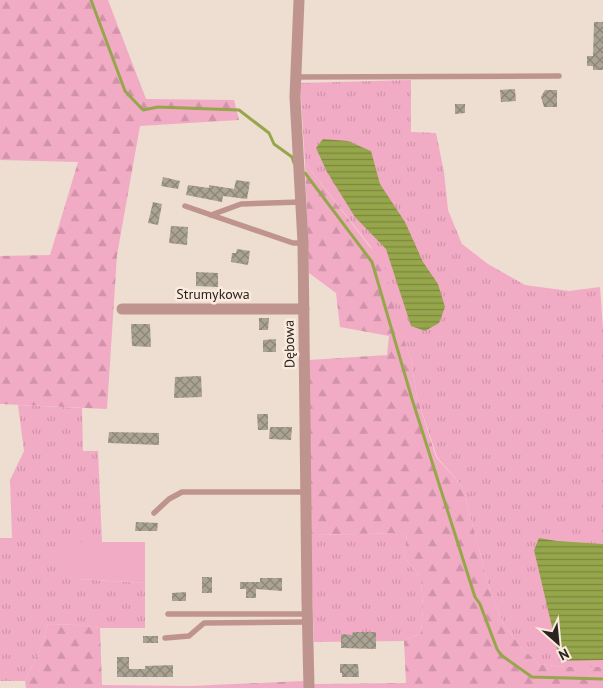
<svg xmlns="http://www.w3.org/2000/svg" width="603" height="688" viewBox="0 0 603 688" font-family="'PT Sans',sans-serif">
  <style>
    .grass { fill: url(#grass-tufts) }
    .forest { fill: url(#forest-firs) }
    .garden { fill: #f2abc5 }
    .water { fill: url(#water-rules) }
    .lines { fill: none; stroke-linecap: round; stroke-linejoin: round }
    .stream { stroke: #96a64b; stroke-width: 3 }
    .building { fill: url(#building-cross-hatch) }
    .lane { stroke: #bf948f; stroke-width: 5.5 }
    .street { stroke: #bf948f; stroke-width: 11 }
    .labels { text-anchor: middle; stroke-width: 5; stroke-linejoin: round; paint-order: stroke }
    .street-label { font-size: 14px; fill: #2a2420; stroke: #fbeade }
  </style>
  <defs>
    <pattern id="grass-tufts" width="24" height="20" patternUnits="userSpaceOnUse" patternTransform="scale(1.25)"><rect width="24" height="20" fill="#f2abc5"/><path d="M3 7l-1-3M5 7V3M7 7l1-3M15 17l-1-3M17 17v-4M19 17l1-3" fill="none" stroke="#d093a9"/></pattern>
    <pattern id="forest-firs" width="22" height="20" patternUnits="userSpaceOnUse" patternTransform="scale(1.25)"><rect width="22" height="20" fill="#f2abc5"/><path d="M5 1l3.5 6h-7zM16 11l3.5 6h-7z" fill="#d093a9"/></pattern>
    <pattern id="water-rules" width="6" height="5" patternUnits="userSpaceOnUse" patternTransform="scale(1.25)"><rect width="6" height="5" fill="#96a64b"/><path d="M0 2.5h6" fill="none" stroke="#7b873e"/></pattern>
    <pattern id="building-cross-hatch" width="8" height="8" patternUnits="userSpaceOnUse" patternTransform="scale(1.25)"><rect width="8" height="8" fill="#aaa393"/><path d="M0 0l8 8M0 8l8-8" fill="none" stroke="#8b8578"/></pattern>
  </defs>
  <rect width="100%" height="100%" fill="#eeddd1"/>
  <g class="grass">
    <path d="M411,80V132L436,133L444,172L448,210L462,244L488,264L525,285L569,291L600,287L603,328V667H565L539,664L521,647L503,623L491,594L462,486L437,457L417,397L411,360L371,247L305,163L300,83Z"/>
    <path d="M18,405L82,408L83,451H98L102,542H56L76,579L145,583V628H100L78,625L48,624L40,649L25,681H0V538H12L10,480L24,451Z"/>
    <path d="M407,533L404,557L421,579L423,608L421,633L404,641L314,642L310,535Z"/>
  </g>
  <g class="forest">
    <path d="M0,0H108L146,99L234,100L239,120L140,126L117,255L107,409L0,404V256L50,255L78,162L0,160Z"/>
    <path d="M305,163L384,265L396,316L411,360L417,397L436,457L462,486L491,594L503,623L521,647L539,664L565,667H603V688H313V684L406,683L404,641L421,633L423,608L421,579L404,557L407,533L310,535L309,360L387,355L389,336L340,327L336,293L309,273Z"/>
    <path d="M48,624L78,625L100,628L102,685L190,686L304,681V688H26L25,681L40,649Z"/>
  </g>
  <path class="garden" d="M56,542H145V583L76,579L55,554Z"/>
  <g class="water">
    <path d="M323,139L348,141L371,151L380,184L405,222L423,262L438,284L445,307L439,323L425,331L411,326L386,249L355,217L327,172L316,148Z"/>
    <path d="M539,538L557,541L603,544V660L560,661L534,550Z"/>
  </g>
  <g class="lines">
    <g class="stream">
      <path d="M91,0L125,91L143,110L158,107L239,110L269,133L274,144L292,157L294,163"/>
      <path d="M305,173L372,262L412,399L475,597L480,604L497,649L501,655L532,677L603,679"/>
    </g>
  </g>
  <g class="building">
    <path d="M594,22H603V70H593V66H587V56H593Z"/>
    <path d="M515,89L516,101L501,102L500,90Z"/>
    <path d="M545,90H557V107H544L541,97Z"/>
    <path d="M455,104H465V113L455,114Z"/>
    <path d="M163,177L180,181L178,189L161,186Z"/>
    <path d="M236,180L250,182L247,199L223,196L222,202L186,195L188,185L209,188V185L234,189Z"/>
    <path d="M153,202L162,204L158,225L148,223Z"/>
    <path d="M171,226L188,227L187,245L169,243Z"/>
    <path d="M237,249L250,251L248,265L231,262L232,253H236Z"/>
    <path d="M196,272L218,273V287L196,286Z"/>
    <path d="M259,318H269L268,330H259Z"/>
    <path d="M131,324H150L151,347L132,346Z"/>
    <path d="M276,339V352H263V340Z"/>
    <path d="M201,376L202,397L174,398L175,377Z"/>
    <path d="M257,414H268V430H258Z"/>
    <path d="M270,427H292L291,440L269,439Z"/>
    <path d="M109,432L159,433V445L108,443Z"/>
    <path d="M136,522L158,523L157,531H135Z"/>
    <rect x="202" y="577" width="10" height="16"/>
    <path d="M260,578H282V591L256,589V598H246V589H240V582H260Z"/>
    <path d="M186,592V601H172V593Z"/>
    <path d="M353,632H376V649L341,648V634L352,635Z"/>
    <rect x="143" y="636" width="15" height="7"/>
    <path d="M117,657H129V669H145V666L173,665V677H117Z"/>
    <path d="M340,664H358L359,677H342V673H340Z"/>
  </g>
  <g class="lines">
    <g class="lane">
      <path d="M296,77L559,76"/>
      <path d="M185,206L293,243H303"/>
      <path d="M211,215L241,204L301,202"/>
      <path d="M154,513L169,499L182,492H306"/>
      <path d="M168,614H308"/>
      <path d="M165,638L189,636L204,623L308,622"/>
    </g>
    <g class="street">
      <path d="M299,0L295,97L303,243L307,601L309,688"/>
      <path d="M122,309H304"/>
    </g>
  </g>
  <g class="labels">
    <g class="street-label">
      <text x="213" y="299">Strumykowa</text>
      <text transform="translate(289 344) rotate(-91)" y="5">Dębowa</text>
    </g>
  </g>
  <g transform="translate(558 643) rotate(153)" stroke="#fbeade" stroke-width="4" paint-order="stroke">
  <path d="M0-4L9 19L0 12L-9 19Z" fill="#2a2420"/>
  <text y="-8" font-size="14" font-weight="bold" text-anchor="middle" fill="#2a2420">N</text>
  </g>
</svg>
